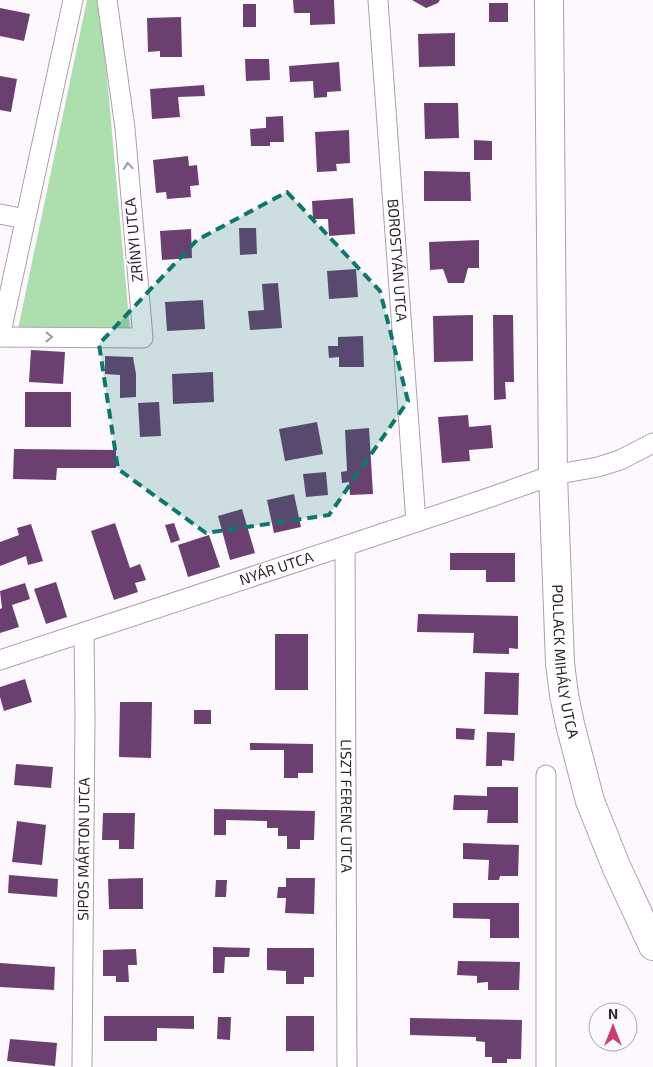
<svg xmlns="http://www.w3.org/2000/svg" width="653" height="1067" viewBox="0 0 653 1067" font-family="'Exo 2',sans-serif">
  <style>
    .green { fill: #addead }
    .building { fill: #6b3f6f }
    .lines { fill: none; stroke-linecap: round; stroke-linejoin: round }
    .street-casing { stroke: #b09eb1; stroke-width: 21 }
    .primary-casing { stroke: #b09eb1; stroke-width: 30 }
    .street { stroke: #fff; stroke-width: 19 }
    .primary { stroke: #fff; stroke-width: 28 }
    .oneway { stroke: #a09da0 }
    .marked { fill: #0f766e; fill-opacity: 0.2; stroke: #0f766e; stroke-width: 4; stroke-dasharray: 10 6; stroke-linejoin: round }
    .labels { text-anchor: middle; stroke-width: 5; stroke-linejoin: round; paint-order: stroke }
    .street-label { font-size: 15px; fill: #2d262d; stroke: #fcf8fd }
  </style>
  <rect width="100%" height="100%" fill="#fcf8fd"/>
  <path class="green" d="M87,0H100L130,330L18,329Z"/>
  <g class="building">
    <path d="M293,0H334L335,24L310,25V13H294Z"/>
    <path d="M412,0H440L438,3L426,8Z"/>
    <rect x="489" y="3" width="19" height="19"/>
    <rect x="243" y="4" width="13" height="23"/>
    <path d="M0,8L30,14L24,41L0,36Z"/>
    <path d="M181,17L182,57H160V51L148,52L147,18Z"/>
    <path d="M455,33V66L419,67L418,34Z"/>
    <path d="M245,59H269L270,80L246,81Z"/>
    <path d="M339,62L341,91L327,92V97L314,98L313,81L290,82L289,66Z"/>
    <path d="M0,76L17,79L11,112L0,110Z"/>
    <path d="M204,85L205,96L178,97L180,117L152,119L150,89Z"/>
    <path d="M424,103H458L459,138L425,139Z"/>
    <path d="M283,116L284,142H270V146H251L250,129L266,128V117Z"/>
    <path d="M349,130L350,163L336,164L337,171L317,172L315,132Z"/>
    <path d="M474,140L492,141V160H474Z"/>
    <path d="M188,156L189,166L197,165L199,185L190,186L191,197L167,199L166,192L156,193L153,160Z"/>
    <path d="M424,171L470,172L471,201H424Z"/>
    <path d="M353,198L355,234L329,236L328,219H313L312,201Z"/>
    <path d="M239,228H256L257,254L240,255Z"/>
    <path d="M191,229L192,258L162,260L160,231Z"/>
    <path d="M479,240V268H468L464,283H448L443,269L430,270L429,242Z"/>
    <path d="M356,269L358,297L329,299L327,271Z"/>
    <path d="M278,283L282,328L250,330L248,311L264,310L262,284Z"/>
    <path d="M203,300L205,329L167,331L165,302Z"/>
    <path d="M473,315V361L434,362L433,316Z"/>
    <path d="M493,315H513L514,382H505L506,399L494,400Z"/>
    <path d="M363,336L364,367H339V357L329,358L328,346H338V337Z"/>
    <path d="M31,350L65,352L63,384L29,382Z"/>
    <path d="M105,356L133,357L136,374V397L120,398V375L105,374Z"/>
    <path d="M213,372L214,402L173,404L172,374Z"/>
    <rect x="25" y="392" width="46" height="35"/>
    <path d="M159,402L161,436L140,437L138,403Z"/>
    <path d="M468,415L469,427L491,425L493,448L469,450L470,461L442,463L438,417Z"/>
    <path d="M317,422L323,454L285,461L279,429Z"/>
    <path d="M369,428L373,494L350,495L349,482L342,483L341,472L347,471L345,430Z"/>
    <path d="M14,449L116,450V468H57L56,480L13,479Z"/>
    <path d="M326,472L328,495L306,497L303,474Z"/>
    <path d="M294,494L301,527L274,533L267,500Z"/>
    <path d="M242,509L255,553L230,560L218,516Z"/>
    <path d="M115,523L130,568L140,564L146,580L135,583L138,592L114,600L91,531Z"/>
    <path d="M174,523L180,540L171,543L165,525Z"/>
    <path d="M31,524L43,561L28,565L26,556L0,566V542L19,535L17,528Z"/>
    <path d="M209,535L220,567L188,577L178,545Z"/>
    <path d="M450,553H515V582H486V570H450Z"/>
    <path d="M56,582L67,617L46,624L34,589Z"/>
    <path d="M25,583L30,599L12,605L19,627L0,633V609L2,608L0,591Z"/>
    <path d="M418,614L518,616V649L509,648V654L473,653L474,633L417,632Z"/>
    <rect x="275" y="634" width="33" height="56"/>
    <path d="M485,672L519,673L518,715L484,714Z"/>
    <path d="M25,679L32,702L4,711L0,697V687Z"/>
    <path d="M120,702H152L151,758L119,757Z"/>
    <rect x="194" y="710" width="17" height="14"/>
    <path d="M456,728L475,729L474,740L456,739Z"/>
    <path d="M487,732L515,733L514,761L502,760V766H486Z"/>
    <path d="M250,743L313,744V773H298V778H284V750H250Z"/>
    <path d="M16,764L53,767L51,788L14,785Z"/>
    <path d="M487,787H518V823H487L488,810H453L454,795L487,796Z"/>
    <path d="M214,809L315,811L314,840H300V849H287V836H278V828H267V821L226,820V835H214Z"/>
    <path d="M103,813H135L134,849H119V840H102Z"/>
    <path d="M17,821L46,825L42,865L12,862Z"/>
    <path d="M463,843L519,845L518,876H500L499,880H488L489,860L463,859Z"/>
    <path d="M9,875L58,879L57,897L8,893Z"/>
    <path d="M143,878V909H109L108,879Z"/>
    <path d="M286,878H315L314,914L285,913L286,898H277L278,887H286Z"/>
    <path d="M216,880H227L226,897H215Z"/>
    <path d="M453,903H519V938H490V919L453,918Z"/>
    <path d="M213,947L250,948L249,957H225L224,973H213Z"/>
    <path d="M267,948H314V977H304V984H286V971L267,970Z"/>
    <path d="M136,949L137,965H128L129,982H116V976H103V950Z"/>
    <path d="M458,961L520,962L519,990H488V982L477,983V976L457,975Z"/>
    <path d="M0,963L55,967L54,990L0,987Z"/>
    <path d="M104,1016H194V1029L157,1028V1041H104Z"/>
    <rect x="286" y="1016" width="28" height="35"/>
    <path d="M218,1017H231L230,1040L217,1039Z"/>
    <path d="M410,1018L522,1020L521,1059H507V1063H492V1057H485V1042L476,1041V1037L410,1035Z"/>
    <path d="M10,1039L57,1043L55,1066L7,1061Z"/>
  </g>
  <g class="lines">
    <g class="street-casing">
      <g id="street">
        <path id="s1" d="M378,0L416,522"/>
        <path d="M0,214L25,219"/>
        <path d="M0,337L143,338L125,128L107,0"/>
        <path d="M0,337L73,0"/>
        <path id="s2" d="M345,546L347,1067"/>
        <path id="s3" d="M0,660L345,546L488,498L553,475L598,467L620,460L653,443"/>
        <path d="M546,775V1067"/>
        <path id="s4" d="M82,1067L85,716L84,633"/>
      </g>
    </g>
    <g class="primary-casing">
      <g id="primary">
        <path id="s5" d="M549,0L553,475L560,663L564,695L570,724L590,801L616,866L653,946"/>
      </g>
    </g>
    <use href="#street" class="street"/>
    <use href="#primary" class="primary"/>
  </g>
  <defs><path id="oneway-chevron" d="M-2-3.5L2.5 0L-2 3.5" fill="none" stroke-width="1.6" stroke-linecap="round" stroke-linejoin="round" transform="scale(1.25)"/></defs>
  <g class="oneway">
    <use href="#oneway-chevron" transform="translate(128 166) rotate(-95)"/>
    <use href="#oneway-chevron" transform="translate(49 337)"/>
  </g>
  <path class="marked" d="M287,192L380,291L408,401L329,515L206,533L118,469L99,344L197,240Z"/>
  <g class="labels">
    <g class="street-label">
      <text transform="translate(134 240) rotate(-95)" y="5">ZRÍNYI UTCA</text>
      <text dy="5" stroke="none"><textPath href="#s1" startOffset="261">BOROSTYÁN UTCA</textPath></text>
      <text dy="5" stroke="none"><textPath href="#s3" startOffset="291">NYÁR UTCA</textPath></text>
      <text dy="5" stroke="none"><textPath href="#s5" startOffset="662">POLLACK MIHÁLY UTCA</textPath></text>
      <text dy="5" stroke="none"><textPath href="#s2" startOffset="260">LISZT FERENC UTCA</textPath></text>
      <text dy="5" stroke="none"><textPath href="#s4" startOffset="218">SIPOS MÁRTON UTCA</textPath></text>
    </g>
  </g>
  <g transform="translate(613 1027)"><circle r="24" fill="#fcf8fd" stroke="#a9a4aa"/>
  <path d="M0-4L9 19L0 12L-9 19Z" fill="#c93e75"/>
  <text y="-8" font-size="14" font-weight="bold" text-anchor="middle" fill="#2d262d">N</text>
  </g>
</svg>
